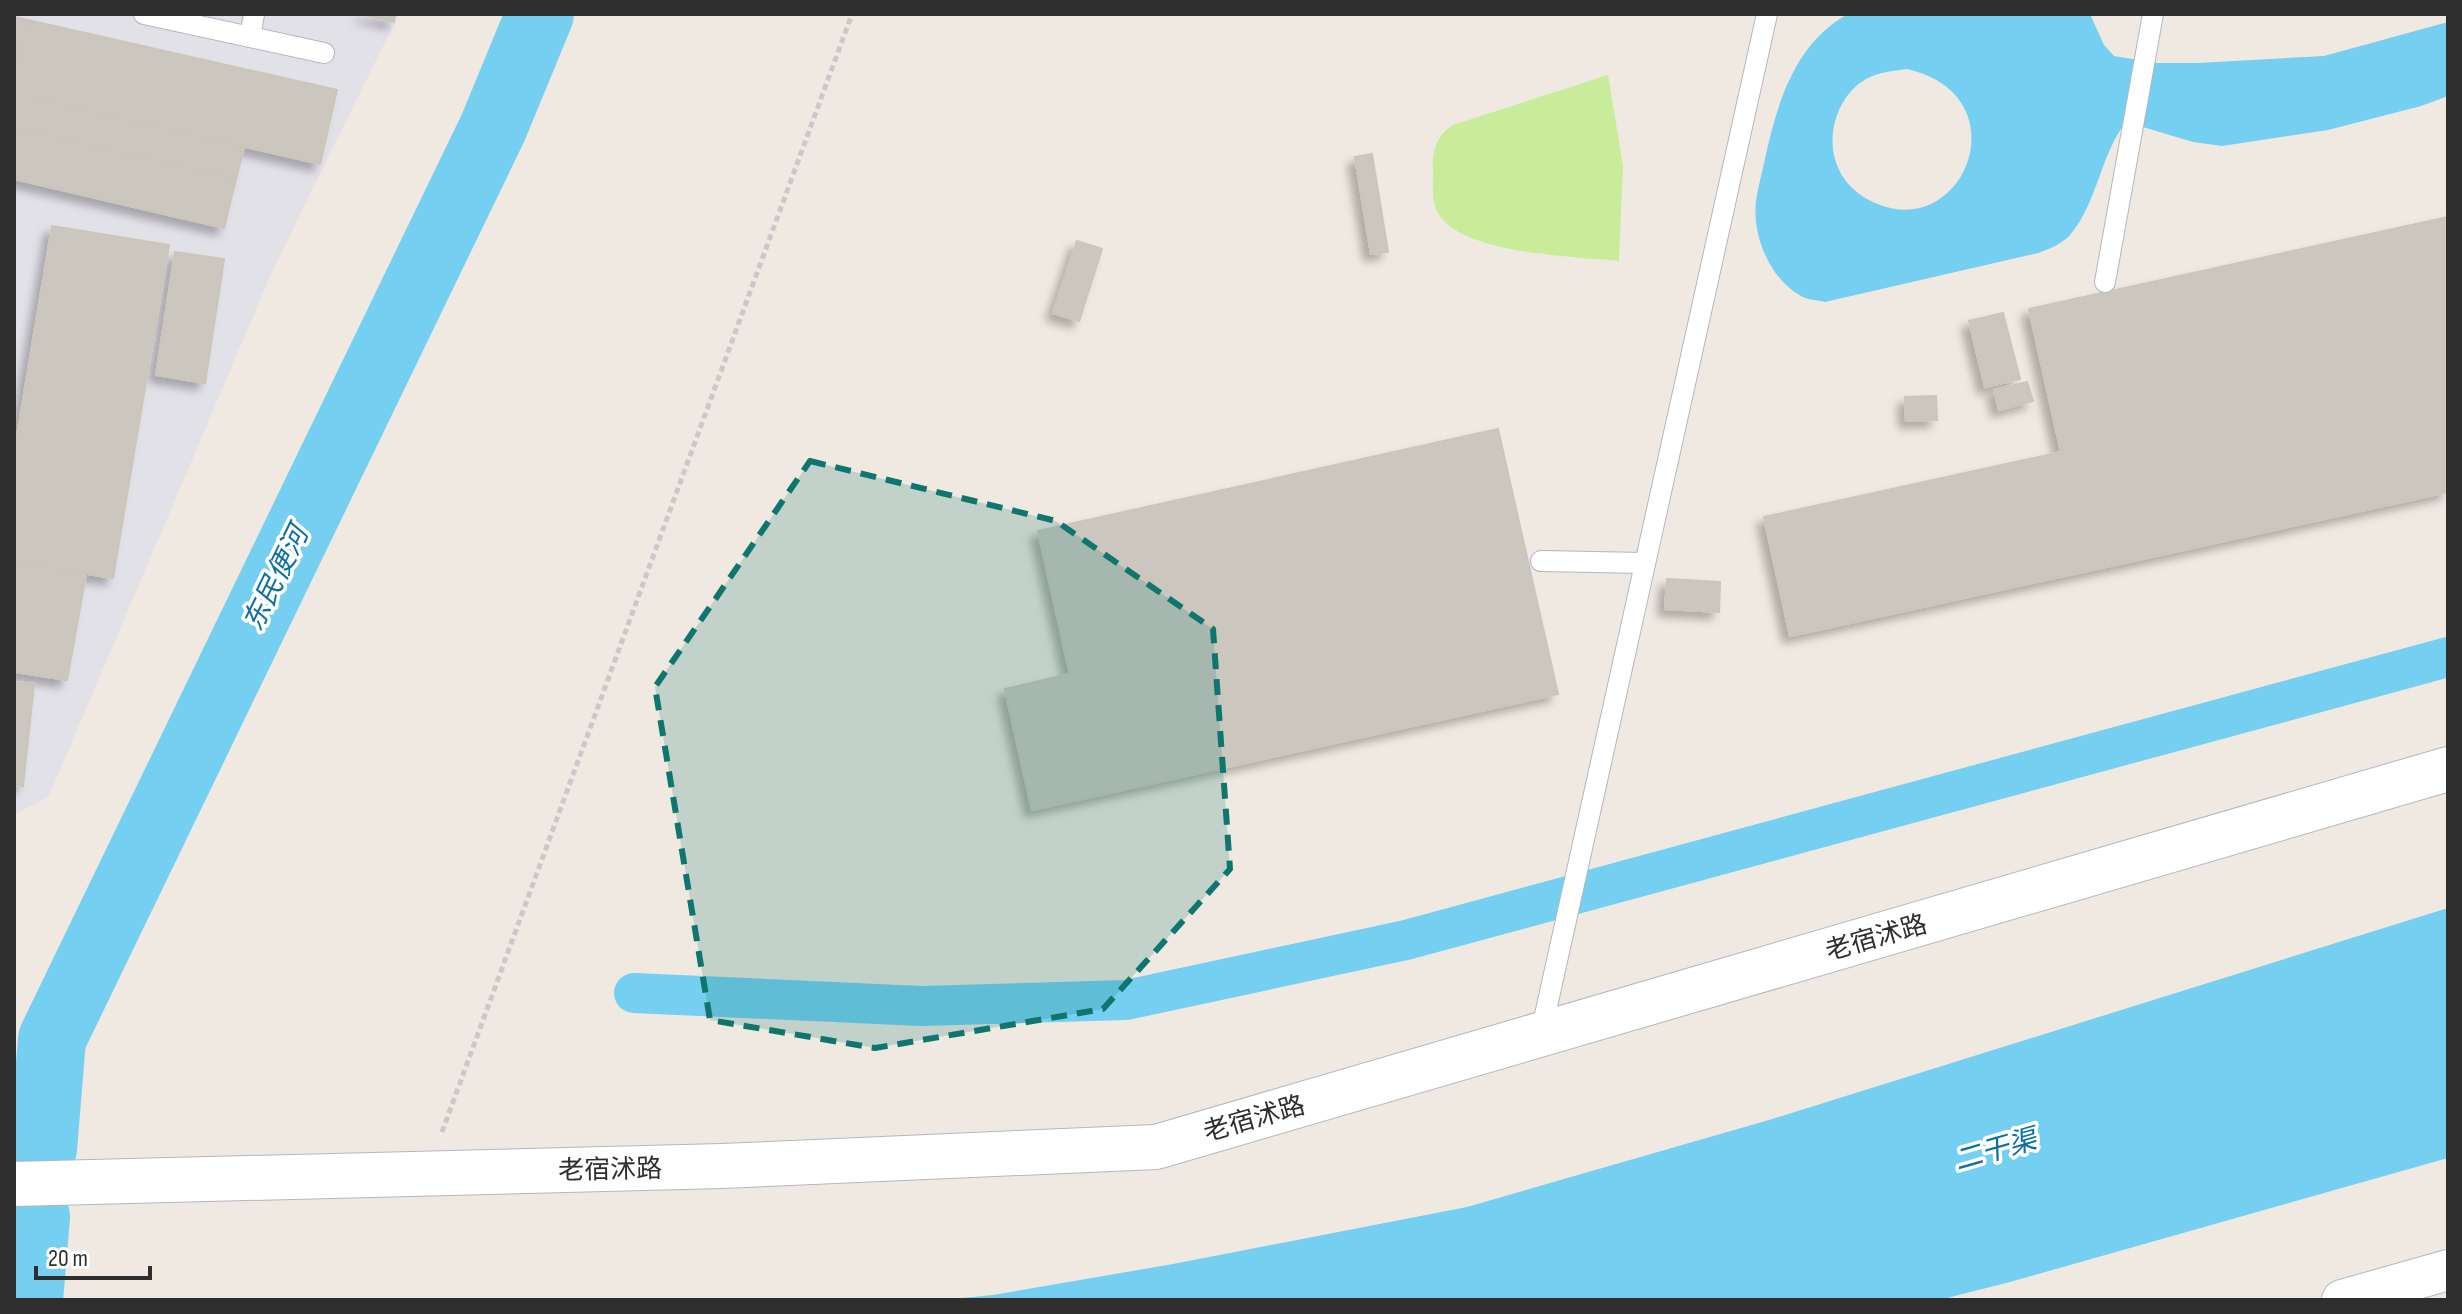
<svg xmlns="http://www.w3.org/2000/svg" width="2462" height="1314" viewBox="0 0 2462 1314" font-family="'Sofia Sans Condensed','Noto Sans SC',sans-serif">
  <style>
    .industrial { fill: #e3e1e8 }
    .pitch { fill: #c9ec9a }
    .water { fill: #75cff0; fill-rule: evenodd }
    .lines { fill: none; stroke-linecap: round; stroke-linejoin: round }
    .canal { stroke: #75cff0; stroke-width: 40 }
    .river { stroke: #75cff0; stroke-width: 68 }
    .building { fill: #cbc7bf; stroke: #cbc5ba; stroke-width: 2; filter: url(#shadow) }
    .service-casing { stroke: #b4b7c1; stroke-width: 22 }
    .minor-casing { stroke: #b4b7c1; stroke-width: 42 }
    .secondary-casing { stroke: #b4b7c1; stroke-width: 46 }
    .path { stroke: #c9c9c9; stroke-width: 5; stroke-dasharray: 6 4; stroke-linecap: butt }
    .service { stroke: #fff; stroke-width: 20 }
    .minor { stroke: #fff; stroke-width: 40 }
    .secondary { stroke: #fff; stroke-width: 44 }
    .marked { fill: #0f766e; fill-opacity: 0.2; stroke: #0f766e; stroke-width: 6; stroke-dasharray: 16 10; stroke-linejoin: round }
    .labels { text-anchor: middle; stroke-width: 7; stroke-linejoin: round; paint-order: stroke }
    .street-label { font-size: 26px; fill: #2e2e2e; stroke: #fff }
    .water-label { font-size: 28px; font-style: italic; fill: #0d6fa3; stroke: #fff }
  </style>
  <defs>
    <filter id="shadow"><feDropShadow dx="-7" dy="7" stdDeviation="4" flood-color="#0004"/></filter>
  </defs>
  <rect width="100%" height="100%" fill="#efe9e1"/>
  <path class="industrial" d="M14,14H399L275,265L49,796L14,815Z"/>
  <path class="pitch" d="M1608,75L1623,166L1619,261C1575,256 1455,255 1436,209C1432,199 1433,184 1433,173C1432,153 1435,136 1453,125Z"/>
  <g class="water">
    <path d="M1848,14H2090L2104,45L2114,56L2157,63H2198L2324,56L2448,22V96L2421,106L2328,130L2222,146L2193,142L2126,122C2100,155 2098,202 2070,235C2062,244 2049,249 2038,253L1825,302C1818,300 1807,300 1801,296C1770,279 1752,236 1756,201C1758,187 1762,173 1765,159C1777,103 1795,43 1848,14ZM1907,69C2021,95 1966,237 1880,205C1861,198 1844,184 1837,165C1825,135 1838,95 1866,79C1879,72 1892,71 1907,69Z"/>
    <path d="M2448,908V1158L2010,1282L1939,1300H942L993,1295L1173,1264L1467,1207L1769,1120Z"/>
  </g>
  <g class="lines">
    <path class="canal" d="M634,993L921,1006L1126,1000L1406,940L2448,657"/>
    <g class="river">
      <path d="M43,1149L52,1039L493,128L540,14"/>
      <path d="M29,1300L36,1217"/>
    </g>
  </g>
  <g class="building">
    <path d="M361,14H395L394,22Z"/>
    <path d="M14,17L28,20L14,77Z"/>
    <path d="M28,20L337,90L320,164L14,94V77Z"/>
    <path d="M14,94L244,147L236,179L14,128Z"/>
    <path d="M14,128L236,179L224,228L14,179Z"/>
    <path d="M1372,154L1388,252L1371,254L1355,157Z"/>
    <path d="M2448,217V492L1790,636L1764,517L2061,452L2029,309Z"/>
    <path d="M52,226L169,245L113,578L14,562V454Z"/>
    <path d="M1077,241L1102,249L1079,321L1053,313Z"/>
    <path d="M175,252L224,259L205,383L156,375Z"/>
    <path d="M2003,313L2020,379L1985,387L1969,321Z"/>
    <path d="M2027,382L2033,401L1999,410L1994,390Z"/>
    <path d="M1936,396L1937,420L1906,421L1905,397Z"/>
    <path d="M1498,429L1558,694L1032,810L1005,689L1070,674L1038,531Z"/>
    <path d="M14,562L86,574L67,680L14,672Z"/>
    <path d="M1667,579L1720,582L1719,612L1665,609Z"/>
    <path d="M14,682L34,684L23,786L14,785Z"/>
  </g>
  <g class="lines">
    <g class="service-casing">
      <g id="service">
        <path d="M144,14L324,53"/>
        <path d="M250,37L254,14"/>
        <path d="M2105,282L2153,14"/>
        <path d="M1541,561L1645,563"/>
        <path d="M1541,1033L1767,14"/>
      </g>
    </g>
    <g class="minor-casing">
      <path id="minor" d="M2342,1300L2448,1270"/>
    </g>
    <g class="secondary-casing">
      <path id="secondary" d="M14,1184L722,1166L1156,1147L2448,769"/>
    </g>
    <path class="path" d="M442,1132L852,14"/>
    <use href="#service" class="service"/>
    <use href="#minor" class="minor"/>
    <use href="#secondary" class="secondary"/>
  </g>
  <path class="marked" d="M810,461L1056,521L1213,629L1230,869L1103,1009L875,1048L710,1020L655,687Z"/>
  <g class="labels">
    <g class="street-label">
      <text transform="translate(1876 937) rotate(-16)" y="9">老宿沭路</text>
      <text transform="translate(1254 1118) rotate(-16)" y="9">老宿沭路</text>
      <text transform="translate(610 1169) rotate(-1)" y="9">老宿沭路</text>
    </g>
    <g class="water-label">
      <text transform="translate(275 578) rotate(-64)" y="10">东民便河</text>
      <text transform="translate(1995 1149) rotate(-16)" y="10">二干渠</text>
    </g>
  </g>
  <rect width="2462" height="1314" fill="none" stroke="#2e2e2e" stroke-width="32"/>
  <path d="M36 1266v12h114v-12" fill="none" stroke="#2e2e2e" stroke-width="4"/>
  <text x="48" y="1266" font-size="24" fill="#2e2e2e" stroke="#ffffff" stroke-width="6" paint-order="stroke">20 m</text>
</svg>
